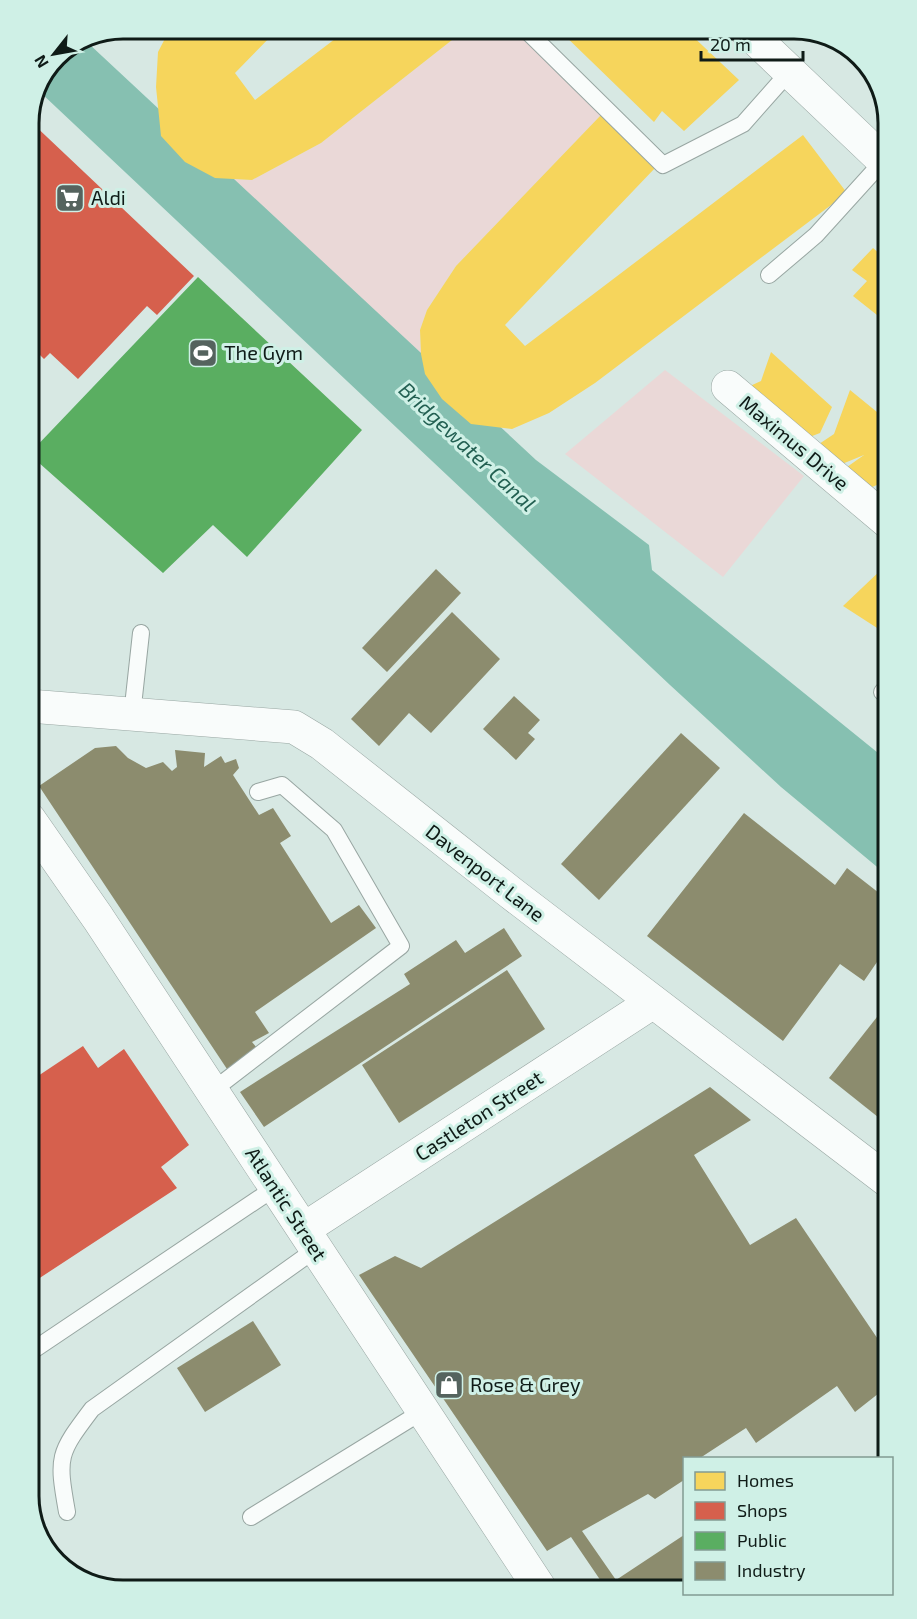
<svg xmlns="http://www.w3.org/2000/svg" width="917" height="1619" viewBox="0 0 917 1619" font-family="'Exo 2',sans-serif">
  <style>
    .green { fill: #ead8d7 }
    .water { fill: #86c0b1 }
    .homes { fill: #f6d55c }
    .shops { fill: #d6604d }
    .public { fill: #5aae61 }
    .industry { fill: #8c8c6e }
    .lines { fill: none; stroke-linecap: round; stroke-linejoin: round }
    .lane-casing { stroke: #98a6a2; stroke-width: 18 }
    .street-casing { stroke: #98a6a2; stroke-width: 34 }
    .secondary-casing { stroke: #98a6a2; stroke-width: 34 }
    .lane { stroke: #f9fcfb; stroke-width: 16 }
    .street { stroke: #f9fcfb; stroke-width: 33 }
    .secondary { stroke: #f9fcfb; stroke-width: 33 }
    .labels { text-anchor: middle; stroke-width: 6; stroke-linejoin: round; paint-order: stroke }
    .poi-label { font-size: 20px; fill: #0f1b17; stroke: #cff0e6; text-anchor: start }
    .street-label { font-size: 20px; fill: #0f1b17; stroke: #cff0e6 }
    .water-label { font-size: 21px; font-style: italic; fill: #236052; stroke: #cff0e6 }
    .rim { fill: none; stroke: #0f1b17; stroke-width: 3 }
  </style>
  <rect width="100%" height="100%" fill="#d7e8e3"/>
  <g class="green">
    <path d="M466,29H515L601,115L456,266L427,310L420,330L421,354L233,179L252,180L321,143Z"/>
    <path d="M665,370L804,476L723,577L565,454Z"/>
  </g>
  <path class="water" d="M88,43L536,460L649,545L652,570L888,761V876L781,787L670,685L40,92L56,56Z"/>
  <g class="homes">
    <path d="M170,29H278L235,73L255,100L348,29H466L321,143L252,180L215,178L185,162L161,136L156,87L158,52Z"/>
    <path d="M558,29H685L739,80L684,131L662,111L654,122Z"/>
    <path d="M601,115L656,167L505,325L525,346L803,135L847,193L595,383L549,413L512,429L471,424L442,399L425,374L421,354L420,330L427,310L456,266Z"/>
    <path d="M873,248L888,261V300L877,315L853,296L867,281L852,270Z"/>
    <path d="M771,352L832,407L820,433L807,438L739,391L761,381Z"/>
    <path d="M850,390L888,421V480L870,488L847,467L864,455L842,464L819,444L834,434Z"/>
    <path d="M883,568L888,573V635L843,606Z"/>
  </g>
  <g class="shops">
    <path d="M29,120L194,276L157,315L147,306L78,379L50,353L44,359L29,344Z"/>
    <path d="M83,1046L98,1068L124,1049L189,1145L161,1167L177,1188L29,1285V1082Z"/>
  </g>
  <path class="public" d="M198,277L362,430L247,557L213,525L163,573L29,454Z"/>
  <g class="industry">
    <path d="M436,569L461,593L387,672L362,648Z"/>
    <path d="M452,612L500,659L431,733L409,713L379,746L351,719Z"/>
    <path d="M514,696L540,720L528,733L535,739L516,760L483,729Z"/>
    <path d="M681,733L720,768L599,900L561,864Z"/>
    <path d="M116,746L128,758L146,768L163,762L172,771L177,767L175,750L205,753L204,767L221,756L225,763L236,759L239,768L233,775L259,815L273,808L291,836L280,843L331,923L359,905L376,928L255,1012L269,1033L252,1042L257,1048L227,1069L39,786L95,748Z"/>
    <path d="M744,813L835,885L847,868L888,900V946L864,981L840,964L783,1041L647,936Z"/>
    <path d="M504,928L522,956L264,1127L240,1092L410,984L404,974L456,940L465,953Z"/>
    <path d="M507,970L545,1029L399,1123L362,1065Z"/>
    <path d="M888,1003V1125L829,1078Z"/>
    <path d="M710,1087L751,1120L694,1155L750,1245L796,1218L888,1354V1386L855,1412L837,1386L756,1443L746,1428L700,1458H684V1480L655,1499L648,1494L582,1531L616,1580L684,1535V1590H600L605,1587L571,1537L547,1551L359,1275L395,1256L421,1268Z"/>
    <path d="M253,1321L281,1365L205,1412L177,1368Z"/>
  </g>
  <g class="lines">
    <g class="lane-casing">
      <g id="lane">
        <path d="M525,29L663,165L743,124L789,72"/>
        <path d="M769,275L816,235L884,160"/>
        <path d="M882,692L888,685"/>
        <path d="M132,715L141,633"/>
        <path d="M212,1091L401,946L334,830L282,785L258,792"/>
        <path d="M29,1353L276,1187"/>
        <path d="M67,1512C57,1456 58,1454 92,1409L316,1249"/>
        <path d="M251,1517L423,1411"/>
      </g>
    </g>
    <g class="street-casing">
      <g id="street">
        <path d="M745,29L888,165"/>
        <path d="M728,387L888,522"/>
        <path d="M29,706L294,727L322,744L511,893L888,1181"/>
        <path d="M304,1229L653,1002"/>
      </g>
    </g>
    <g class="secondary-casing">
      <path id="secondary" d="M29,819L98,918L541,1590"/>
    </g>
    <use href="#lane" class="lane"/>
    <use href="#street" class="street"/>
    <use href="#secondary" class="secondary"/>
  </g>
  <defs>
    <g id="supermarket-square" transform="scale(1.5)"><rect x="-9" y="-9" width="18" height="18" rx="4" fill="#55635e" stroke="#cff0e6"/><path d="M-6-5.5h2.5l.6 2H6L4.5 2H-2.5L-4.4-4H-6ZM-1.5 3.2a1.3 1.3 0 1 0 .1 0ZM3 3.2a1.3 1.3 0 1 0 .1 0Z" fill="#fff"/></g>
    <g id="stadium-square" transform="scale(1.5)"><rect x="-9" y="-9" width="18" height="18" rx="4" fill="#55635e" stroke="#cff0e6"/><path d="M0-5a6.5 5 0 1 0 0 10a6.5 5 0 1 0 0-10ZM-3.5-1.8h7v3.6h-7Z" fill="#fff"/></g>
    <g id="shop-square" transform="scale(1.5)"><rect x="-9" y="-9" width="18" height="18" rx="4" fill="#55635e" stroke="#cff0e6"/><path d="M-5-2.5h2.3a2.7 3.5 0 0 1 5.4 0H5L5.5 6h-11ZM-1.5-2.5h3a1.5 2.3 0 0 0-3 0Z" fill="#fff"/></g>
  </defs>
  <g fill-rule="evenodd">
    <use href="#supermarket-square" x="70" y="198"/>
    <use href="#stadium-square" x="203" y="353"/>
    <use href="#shop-square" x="449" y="1385"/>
  </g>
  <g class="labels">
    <g class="poi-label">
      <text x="91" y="205">Aldi</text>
      <text x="224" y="360">The Gym</text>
      <text x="470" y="1392">Rose &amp; Grey</text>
    </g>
    <g class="street-label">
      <text transform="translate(794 443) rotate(40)" y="7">Maximus Drive</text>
      <text transform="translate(485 873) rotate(38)" y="7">Davenport Lane</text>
      <text transform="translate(479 1116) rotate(-33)" y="7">Castleton Street</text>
      <text transform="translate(286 1204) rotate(57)" y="7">Atlantic Street</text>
    </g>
    <g class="water-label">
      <text transform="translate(467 447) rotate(43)" y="7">Bridgewater Canal</text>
    </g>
  </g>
  <path d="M0 0H917V1619H0ZM123 39H794A84 84 0 0 1 878 123V1496A84 84 0 0 1 794 1580H123A84 84 0 0 1 39 1496V123A84 84 0 0 1 123 39Z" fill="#cff0e6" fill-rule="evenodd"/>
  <path class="rim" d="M123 39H794A84 84 0 0 1 878 123V1496A84 84 0 0 1 794 1580H123A84 84 0 0 1 39 1496V123A84 84 0 0 1 123 39Z"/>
  <rect x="683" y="1457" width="210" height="138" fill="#cff0e6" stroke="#829b93" stroke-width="1.5"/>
  <rect x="695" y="1472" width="30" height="18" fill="#f6d55c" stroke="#829b93" stroke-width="1.5"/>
  <text x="737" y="1487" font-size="18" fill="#0f1b17">Homes</text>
  <rect x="695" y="1502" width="30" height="18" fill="#d6604d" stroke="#829b93" stroke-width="1.5"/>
  <text x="737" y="1517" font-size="18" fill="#0f1b17">Shops</text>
  <rect x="695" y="1532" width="30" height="18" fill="#5aae61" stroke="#829b93" stroke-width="1.5"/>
  <text x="737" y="1547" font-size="18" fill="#0f1b17">Public</text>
  <rect x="695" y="1562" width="30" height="18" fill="#8c8c6e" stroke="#829b93" stroke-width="1.5"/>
  <text x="737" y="1577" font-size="18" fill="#0f1b17">Industry</text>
  <g transform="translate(54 54) rotate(239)" stroke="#cff0e6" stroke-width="4.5" paint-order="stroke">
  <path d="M0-4.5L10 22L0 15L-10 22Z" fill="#0f1b17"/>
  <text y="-9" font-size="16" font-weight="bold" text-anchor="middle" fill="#0f1b17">N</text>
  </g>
  <path d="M701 51v9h102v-9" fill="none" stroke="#0f1b17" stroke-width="3"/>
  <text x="710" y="51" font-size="18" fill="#0f1b17" stroke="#cff0e6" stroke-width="4.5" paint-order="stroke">20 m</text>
</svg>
